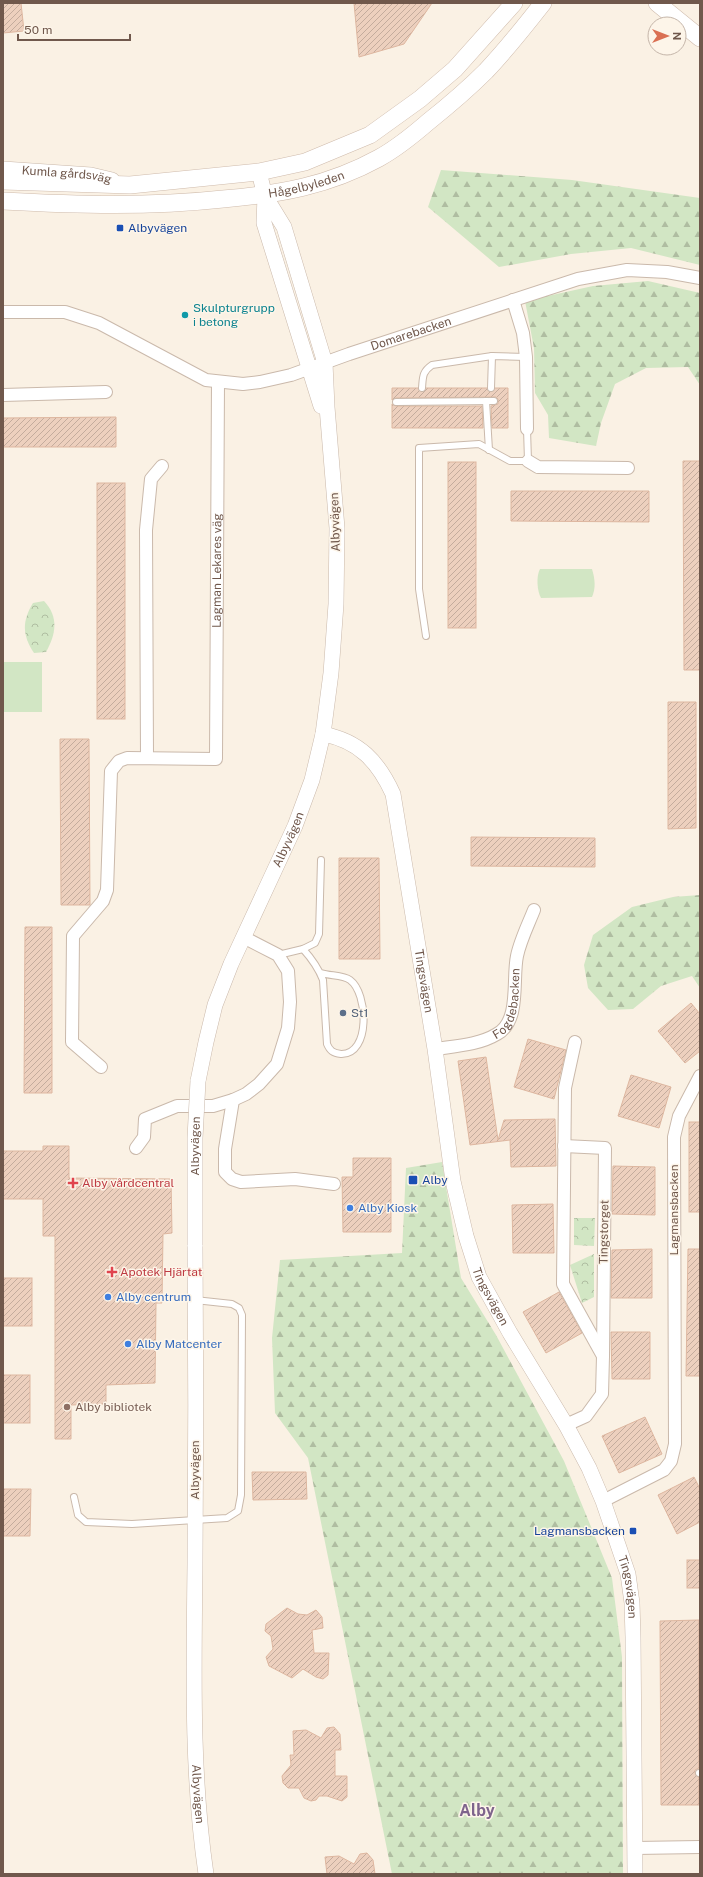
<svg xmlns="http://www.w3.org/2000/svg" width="703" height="1877" viewBox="0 0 703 1877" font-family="'Public Sans',sans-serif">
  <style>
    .grass { fill: #d2e6c4 }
    .forest { fill: url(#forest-firs) }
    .park { fill: url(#park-crowns) }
    .building { fill: url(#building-hatch); stroke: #deb7a0 }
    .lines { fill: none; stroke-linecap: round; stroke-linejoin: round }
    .service-casing { stroke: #cab9ab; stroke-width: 8 }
    .minor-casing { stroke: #cab9ab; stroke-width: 14 }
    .tertiary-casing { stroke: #cab9ab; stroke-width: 16 }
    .secondary-casing { stroke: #cfbbac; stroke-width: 18 }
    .service { stroke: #fff; stroke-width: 6 }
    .minor { stroke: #fff; stroke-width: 12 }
    .tertiary { stroke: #fff; stroke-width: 15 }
    .secondary { stroke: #fff; stroke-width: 17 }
    .tertiary-bridge-casing { stroke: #cab9ab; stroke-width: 16; stroke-linecap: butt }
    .tertiary-bridge { stroke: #fff; stroke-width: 15 }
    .transit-dot { fill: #1a4fb4; stroke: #fdf5e9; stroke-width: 1.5 }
    .culture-dot { fill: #0f9aa8; stroke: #fdf5e9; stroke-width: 1.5 }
    .service-dot { fill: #5c6f8a; stroke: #fdf5e9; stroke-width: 1.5 }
    .health-dot { fill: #e0444e; stroke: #fdf5e9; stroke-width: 1.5 }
    .shop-dot { fill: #3f7fe0; stroke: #fdf5e9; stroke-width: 1.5 }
    .education-dot { fill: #8d6e63; stroke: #fdf5e9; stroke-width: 1.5 }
    .labels { text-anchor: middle; stroke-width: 3; stroke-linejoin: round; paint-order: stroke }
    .street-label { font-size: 12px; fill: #70584c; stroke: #fdf5e9 }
    .transit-label { font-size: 12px; fill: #164399; stroke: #fdf5e9; text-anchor: start }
    .culture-label { font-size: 12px; fill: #0d838f; stroke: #fdf5e9; text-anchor: start }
    .service-label { font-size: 12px; fill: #4e5e75; stroke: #fdf5e9; text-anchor: start }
    .health-label { font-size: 12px; fill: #be3a42; stroke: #fdf5e9; text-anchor: start }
    .shop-label { font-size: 12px; fill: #366cbe; stroke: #fdf5e9; text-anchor: start }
    .education-label { font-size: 12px; fill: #785e54; stroke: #fdf5e9; text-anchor: start }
    .district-label { font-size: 16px; font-weight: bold; fill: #7e648c; stroke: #fdf5e9 }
  </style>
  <defs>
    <pattern id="forest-firs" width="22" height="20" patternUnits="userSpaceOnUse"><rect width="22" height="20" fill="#d2e6c4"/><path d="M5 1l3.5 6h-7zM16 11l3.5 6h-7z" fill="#afbda1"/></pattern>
    <pattern id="park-crowns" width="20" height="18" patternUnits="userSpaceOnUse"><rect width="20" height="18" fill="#d2e6c4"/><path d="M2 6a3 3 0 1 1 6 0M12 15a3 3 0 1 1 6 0" fill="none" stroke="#afbda1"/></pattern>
    <pattern id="building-hatch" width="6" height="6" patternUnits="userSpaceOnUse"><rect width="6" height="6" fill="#edd0be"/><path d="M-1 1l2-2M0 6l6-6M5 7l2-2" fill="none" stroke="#c4ac9d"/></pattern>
  </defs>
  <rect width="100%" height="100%" fill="#faf1e4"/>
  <g class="grass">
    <path d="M540,569H592C595,579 596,588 592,597L541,598C537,591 536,576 540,569Z"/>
    <rect x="3" y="662" width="39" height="50"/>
  </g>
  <g class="forest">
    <path d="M441,170L572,180L700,198V265L631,248L571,254L499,267L428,207Z"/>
    <path d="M648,281L700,293V385L688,367L646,368L615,384L601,423L596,446L549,438L548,415L535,393L534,348L525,301L593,286Z"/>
    <path d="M700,895V988L692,976L661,986L633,1009L608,1010L588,988L584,965L593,935L632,907L673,897Z"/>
    <path d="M442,1162L461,1278L496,1335L564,1461L612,1578L622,1657L623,1874H392L308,1458L275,1413L272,1338L280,1260L402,1253L406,1168Z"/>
  </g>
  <g class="park">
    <path d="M44,601C59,617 56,634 46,652L34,653C22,635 22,621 33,603Z"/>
    <path d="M574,1218H595L594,1246L574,1245Z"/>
    <path d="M594,1254V1297L582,1303L570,1265Z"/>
  </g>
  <g class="building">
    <path d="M3,3H21L24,31L3,33Z"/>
    <path d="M354,3H432L404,44L359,57Z"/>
    <path d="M392,388H418L422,392L426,388H487L491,392L495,388H508V428H492L491,406L498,404V399L496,397L396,398L392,400Z"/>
    <path d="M392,404L396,406H482L483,428H392Z"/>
    <path d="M116,417V447H3V418Z"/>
    <path d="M683,461H700V670H684Z"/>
    <rect x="448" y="462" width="28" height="166"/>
    <rect x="97" y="483" width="28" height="236"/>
    <path d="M511,491H649V522L511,521Z"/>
    <path d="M668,702H696V828L668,829Z"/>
    <path d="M60,739H89L90,905H61Z"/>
    <path d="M471,837L595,838V867L471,866Z"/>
    <path d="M339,858H379L380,959H339Z"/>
    <path d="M25,927H52V1093H24Z"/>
    <path d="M691,1003L700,1014V1051L685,1063L658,1031Z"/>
    <path d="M528,1039L566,1050L554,1099L514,1087Z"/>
    <path d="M486,1057L498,1140L504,1120L555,1119L556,1166L511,1167L510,1140L470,1145L458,1061Z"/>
    <path d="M631,1075L671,1087L659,1128L618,1116Z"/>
    <rect x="689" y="1122" width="11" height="90"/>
    <path d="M43,1146H69V1178L171,1179L172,1233L163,1234L162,1303H156L155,1383L106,1385V1404L71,1405V1439H55V1236H43V1199H3V1151H43Z"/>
    <path d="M353,1158H391V1232H343L342,1177H353Z"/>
    <path d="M613,1166L655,1167V1215L612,1214Z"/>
    <path d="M553,1204L554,1253H513L512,1205Z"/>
    <path d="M652,1249V1298H611L612,1250Z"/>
    <path d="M688,1249H700V1376H686Z"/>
    <rect x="3" y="1278" width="29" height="48"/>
    <path d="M559,1292L582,1333L546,1353L523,1312Z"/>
    <path d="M611,1332H650V1379H612Z"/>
    <rect x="3" y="1375" width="27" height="48"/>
    <path d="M645,1417L662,1454L619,1473L602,1436Z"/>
    <path d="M252,1472H306L307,1499L253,1500Z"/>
    <path d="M694,1477L700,1489V1522L677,1534L658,1495Z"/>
    <path d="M3,1489H31L30,1536H3Z"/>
    <rect x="687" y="1560" width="13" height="28"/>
    <path d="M287,1608L298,1614L307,1615L316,1610L322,1617L323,1628L312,1630L314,1653H329L328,1675L323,1679L316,1677L303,1669L292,1678L269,1666L266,1657L273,1649L271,1636L265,1631L266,1624Z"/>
    <path d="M699,1620V1768L695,1770V1773L699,1778V1805H661L660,1621Z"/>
    <path d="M334,1727L340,1734L341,1750H335V1776H347V1797L342,1801L327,1796H319L316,1800L311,1801L304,1798L299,1788H288L283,1783L282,1776L291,1765L290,1755H294L293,1731L306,1730L321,1738L327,1728Z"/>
    <path d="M367,1853L373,1860L375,1874H327L325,1857L339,1856L354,1864L360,1854Z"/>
  </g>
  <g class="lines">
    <g class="service-casing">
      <g id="service">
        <path d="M422,388C423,377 422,372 432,365L492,356L526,357"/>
        <path d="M491,388L492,356"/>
        <path d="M486,401L489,450"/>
        <path d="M396,402L494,401"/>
        <path d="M426,636L419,589V448L479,444L510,461H528L527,429"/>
        <path d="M303,949C312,959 318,967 323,980L327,1044C330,1051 333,1053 341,1054C371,1055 368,993 350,980C343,975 330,976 321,973"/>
        <path d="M278,955L303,949L315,943L319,934L321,860"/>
        <path d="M74,1497L78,1515L86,1522L132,1524L195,1520L227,1518L238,1511L241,1495L242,1315L239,1308L232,1304L195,1300"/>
        <path d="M699,1773H700"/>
      </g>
    </g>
    <g class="minor-casing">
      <g id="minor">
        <path d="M513,300L523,333L526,357L527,429"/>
        <path id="s1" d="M3,312H65L99,323L206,380L243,384L260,382L291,375L349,354L578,279L627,270L667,272L700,278"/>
        <path d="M3,395L106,392"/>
        <path d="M528,461L538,467L628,468"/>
        <path d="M147,757L146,530L151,479L162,466"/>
        <path id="s2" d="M435,1049C455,1046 479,1045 497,1034C521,1021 512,979 517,956C520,941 528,925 534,910"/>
        <path id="s3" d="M101,1067L72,1042L73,936L103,901L107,890L111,771L119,761L127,758L216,759L218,382"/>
        <path d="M233,1100L225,1149V1172L232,1179L241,1182L295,1179L334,1184"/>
        <path d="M564,1146L605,1148L603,1356"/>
        <path d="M136,1148L144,1137L145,1119L177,1106H213L233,1100L246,1094L259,1084L277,1064L288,1028L290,1002L288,971L278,955L243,937"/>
        <path d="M566,1425L586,1416L602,1394L603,1356L563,1284L565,1088L575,1042"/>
        <path d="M603,1501L664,1470L671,1461L675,1444L674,1137L679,1116L700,1076"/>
        <path d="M635,1848L700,1847"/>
      </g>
    </g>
    <g class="tertiary-casing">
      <g id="tertiary">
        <path id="s4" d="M3,169L91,175L112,180"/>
        <path d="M259,172L265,196L264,223L321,406"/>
        <path id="s5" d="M323,734C359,741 378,761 393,794L435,1049L453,1181L466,1236L479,1277L510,1333L566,1425L589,1468L603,1501L628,1574L632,1603L633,1637L635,1874"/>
        <path id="s6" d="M198,1081L206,1042L215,1005L231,964L295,826L312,780L323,734L331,673L336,604L337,528L327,407L325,363L284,227L265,196"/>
        <path id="s7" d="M195,1245C196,1351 196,1458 195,1564C194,1667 191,1772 206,1874"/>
      </g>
    </g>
    <g class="secondary-casing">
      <g id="secondary">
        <path d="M657,3L700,38"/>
        <path d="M3,181L130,185L259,172L305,162L370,135L420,99L455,69L514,3"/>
        <path id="s8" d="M3,201C77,205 150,207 223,199C280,194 328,186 379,158C397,148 413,135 428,122C448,106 468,89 486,71C506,50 525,26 543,3"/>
      </g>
    </g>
    <use href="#service" class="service"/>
    <use href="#minor" class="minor"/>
    <use href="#tertiary" class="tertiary"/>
    <use href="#secondary" class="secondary"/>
    <g class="tertiary-bridge-casing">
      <g id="tertiary-bridge">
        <path id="s9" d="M195,1245V1138L198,1081"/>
      </g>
    </g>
    <use href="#tertiary-bridge" class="tertiary-bridge"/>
  </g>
  <g class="transit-dot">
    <rect x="116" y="224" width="8" height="8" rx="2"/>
    <rect x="408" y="1175" width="10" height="10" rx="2"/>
    <rect x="629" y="1527" width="8" height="8" rx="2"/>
  </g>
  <circle class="culture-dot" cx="185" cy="315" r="4"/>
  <circle class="service-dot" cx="343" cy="1013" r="4"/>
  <g class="health-dot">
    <path d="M71 1177h4v4h4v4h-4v4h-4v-4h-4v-4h4z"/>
    <path d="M110 1266h4v4h4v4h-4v4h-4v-4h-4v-4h4z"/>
  </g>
  <g class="shop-dot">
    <circle cx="350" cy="1208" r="4"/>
    <circle cx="108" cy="1297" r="4"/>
    <circle cx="128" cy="1344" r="4"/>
  </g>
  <circle class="education-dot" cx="67" cy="1407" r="4"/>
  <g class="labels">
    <g class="street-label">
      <text dy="4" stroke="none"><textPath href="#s4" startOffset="64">Kumla gårdsväg</textPath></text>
      <text dy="4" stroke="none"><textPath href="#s8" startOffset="305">Hågelbyleden</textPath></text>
      <text dy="4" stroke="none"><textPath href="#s1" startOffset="432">Domarebacken</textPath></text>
      <text transform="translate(335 522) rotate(-92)" y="4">Albyvägen</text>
      <text dy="4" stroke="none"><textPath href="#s3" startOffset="620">Lagman Lekares väg</textPath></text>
      <text dy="4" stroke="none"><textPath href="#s6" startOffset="259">Albyvägen</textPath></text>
      <text dy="4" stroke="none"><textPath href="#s5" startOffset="286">Tingsvägen</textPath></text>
      <text dy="4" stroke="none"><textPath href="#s2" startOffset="98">Fogdebacken</textPath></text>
      <text dy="4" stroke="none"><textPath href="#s9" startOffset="99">Albyvägen</textPath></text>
      <text transform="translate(674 1210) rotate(-90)" y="4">Lagmansbacken</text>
      <text transform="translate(604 1232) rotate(-89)" y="4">Tingstorget</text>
      <text dy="4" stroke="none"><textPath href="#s5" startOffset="610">Tingsvägen</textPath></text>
      <text transform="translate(195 1470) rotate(-90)" y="4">Albyvägen</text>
      <text dy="4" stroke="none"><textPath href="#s5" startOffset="934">Tingsvägen</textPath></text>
      <text dy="4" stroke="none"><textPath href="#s7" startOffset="549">Albyvägen</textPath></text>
    </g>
    <g class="transit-label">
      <text x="128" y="232">Albyvägen</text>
      <text x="422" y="1184">Alby</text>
      <text x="625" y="1535" text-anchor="end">Lagmansbacken</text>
    </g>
    <g class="culture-label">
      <text x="193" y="312">Skulpturgrupp<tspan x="193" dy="14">i betong</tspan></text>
    </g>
    <g class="service-label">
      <text x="351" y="1017">St1</text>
    </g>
    <g class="health-label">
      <text x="82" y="1187">Alby vårdcentral</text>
      <text x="120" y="1276">Apotek Hjärtat</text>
    </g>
    <g class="shop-label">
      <text x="358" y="1212">Alby Kiosk</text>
      <text x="116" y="1301">Alby centrum</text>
      <text x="136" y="1348">Alby Matcenter</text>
    </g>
    <g class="education-label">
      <text x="75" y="1411">Alby bibliotek</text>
    </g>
    <g class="district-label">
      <text x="477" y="1816">Alby</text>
    </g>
  </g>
  <rect width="703" height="1877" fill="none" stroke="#70584c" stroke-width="8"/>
  <g transform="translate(667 36) rotate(90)"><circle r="19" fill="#fdf5e9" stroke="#c5b6aa"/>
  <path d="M0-3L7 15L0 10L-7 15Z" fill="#da7053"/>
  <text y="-6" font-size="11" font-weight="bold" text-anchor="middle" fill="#70584c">N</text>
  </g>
  <path d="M18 34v6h112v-6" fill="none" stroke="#70584c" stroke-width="2"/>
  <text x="24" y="34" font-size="12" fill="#70584c" stroke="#fdf5e9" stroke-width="3" paint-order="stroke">50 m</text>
</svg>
